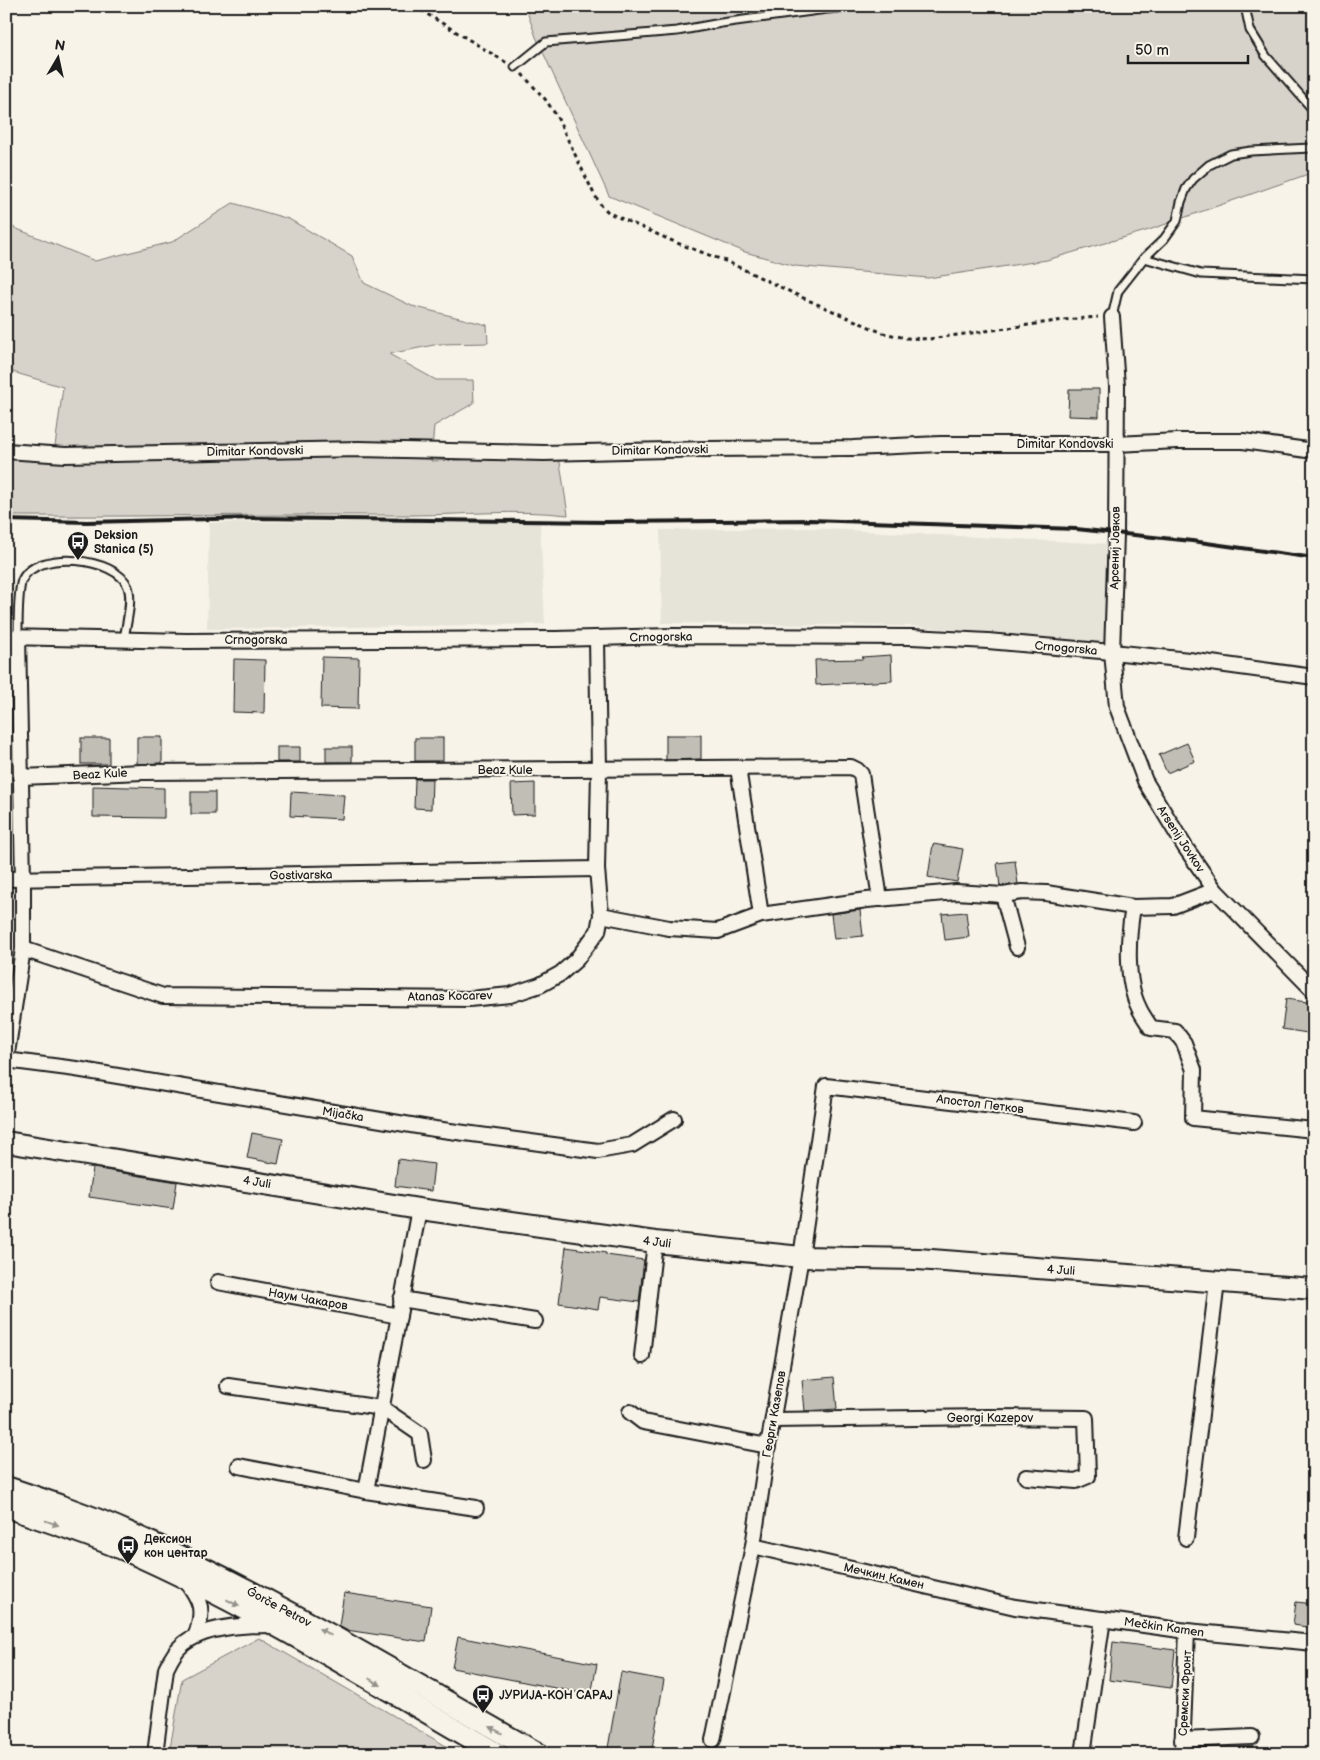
<svg xmlns="http://www.w3.org/2000/svg" width="1320" height="1760" viewBox="0 0 1320 1760" font-family="'Balsamiq Sans',sans-serif">
  <style>
    .built { fill: #e6e3d9 }
    .green { fill: #d7d3cb; stroke: #7a7874 }
    .building { fill: #c0beb5; stroke: #1c1c1c }
    .lines { fill: none; stroke-linecap: round; stroke-linejoin: round }
    .lane-casing { stroke: #1c1c1c; stroke-width: 11 }
    .street-casing { stroke: #1c1c1c; stroke-width: 18 }
    .secondary-casing { stroke: #1c1c1c; stroke-width: 24 }
    .path { stroke: #1c1c1c; stroke-width: 3; stroke-dasharray: 4 4; stroke-linecap: butt }
    .lane { stroke: #f7f3e8; stroke-width: 7 }
    .street { stroke: #f7f3e8; stroke-width: 14 }
    .secondary { stroke: #f7f3e8; stroke-width: 20 }
    .rail { stroke: #1c1c1c; stroke-width: 4 }
    .oneway { fill: #94928c }
    .labels { text-anchor: middle; stroke-width: 4; stroke-linejoin: round; paint-order: stroke }
    .street-label { font-size: 12px; fill: #1c1c1c; stroke: #f7f3e8 }
    .poi-label { font-size: 12px; font-weight: bold; fill: #1c1c1c; stroke: #f7f3e8; text-anchor: start }
  </style>
  <rect width="100%" height="100%" fill="#f7f3e8"/>
  <filter id="ink" filterUnits="userSpaceOnUse"><feTurbulence type="fractalNoise" baseFrequency=".02" numOctaves="2"/><feDisplacementMap in="SourceGraphic" scale="10" xChannelSelector="R" yChannelSelector="G"/><feConvolveMatrix kernelMatrix="1 2 1 2 8 2 1 2 1" color-interpolation-filters="sRGB"/></filter>
  <g filter="url(#ink)">
    <g class="built">
      <path d="M253,522H540L545,624L207,629L209,523Z"/>
      <path d="M809,528L1109,544L1103,643L986,632L909,626L662,623L660,530Z"/>
    </g>
    <g class="green">
      <path d="M525,6H1314V172L1149,230L1047,260L928,278L795,266L745,252L609,196L536,37Z"/>
      <path d="M233,203L289,219L352,256L364,283L412,306L487,325L488,343L439,344L389,354L436,380H473L474,403L434,426L431,461L559,456L568,515C516,509 464,515 412,515C277,514 142,517 6,516V458L53,461L63,387L6,370V222L10,226L95,261L172,242Z"/>
      <path d="M259,1638L460,1754H169L182,1679Z"/>
    </g>
    <g class="building">
      <path d="M1069,389H1099V417L1068,416Z"/>
      <path d="M891,655L892,681L816,685L815,660L863,659L862,657Z"/>
      <path d="M322,657L359,658L358,709L321,708Z"/>
      <path d="M234,659L265,660L264,713L233,712Z"/>
      <path d="M666,735H701V759L666,760Z"/>
      <path d="M137,737H162V763L137,764Z"/>
      <rect x="81" y="738" width="28" height="26"/>
      <rect x="415" y="738" width="28" height="23"/>
      <path d="M1187,743L1195,761L1167,773L1159,755Z"/>
      <rect x="277" y="747" width="23" height="15"/>
      <rect x="326" y="747" width="26" height="15"/>
      <path d="M415,779H432L431,809L414,808Z"/>
      <path d="M535,783V814L512,815L511,784Z"/>
      <path d="M93,786L164,788V818L93,817Z"/>
      <rect x="191" y="792" width="24" height="22"/>
      <path d="M291,792L344,795L342,819L290,816Z"/>
      <path d="M933,844L963,849L957,882L928,877Z"/>
      <path d="M1015,861L1018,884L1000,886L997,863Z"/>
      <path d="M860,910L863,936L834,939L831,914Z"/>
      <path d="M966,912L969,937L945,940L942,914Z"/>
      <path d="M1286,999L1314,1003V1034L1282,1029Z"/>
      <path d="M252,1133L283,1139L278,1164L247,1158Z"/>
      <path d="M398,1159L434,1164L431,1191L395,1186Z"/>
      <path d="M93,1168L177,1182L173,1209L89,1197Z"/>
      <path d="M566,1247L606,1253V1255L644,1260L639,1302L600,1297L598,1309L559,1303Z"/>
      <path d="M834,1377L837,1409L805,1411L802,1380Z"/>
      <path d="M344,1593L431,1606L426,1642L346,1630L339,1626Z"/>
      <path d="M1296,1602L1314,1604V1628L1293,1625Z"/>
      <path d="M458,1637L597,1664L591,1695L452,1668Z"/>
      <path d="M1113,1642L1175,1650L1171,1688L1109,1680Z"/>
      <path d="M621,1672L664,1680L651,1754H607Z"/>
    </g>
    <g class="lines">
      <g class="lane-casing">
        <g id="lane">
          <path d="M1245,6L1250,30L1266,56L1314,111"/>
          <path d="M515,67L546,42L677,31L721,23L827,9L867,6"/>
          <path d="M1144,258L1201,274L1314,279"/>
          <path d="M1112,317L1118,291L1144,258L1164,239L1177,221L1181,202L1186,189L1193,179L1209,165L1231,154L1251,151L1311,148L1314,146"/>
          <path d="M18,637C18,624 18,590 22,580C36,549 117,557 128,587C133,600 126,625 124,639"/>
        </g>
      </g>
      <g class="street-casing">
        <g id="street">
          <path d="M1112,317L1117,386L1116,534L1112,652L1117,707L1145,781L1185,847L1215,890L1314,991"/>
          <path d="M6,451L65,455L359,449L544,453L708,449L853,448L940,444H1116L1178,441H1243L1314,451"/>
          <path d="M6,637L186,641L556,639L671,636L912,637L988,641L1112,652L1189,660L1314,677"/>
          <path d="M738,768L761,915"/>
          <path d="M21,777L143,772L851,767L857,770L861,774L880,899"/>
          <path d="M6,879L597,869"/>
          <path d="M1003,895L1017,947"/>
          <path d="M1133,907C1128,936 1125,980 1139,1008C1142,1015 1147,1021 1151,1028L1175,1031L1184,1043L1194,1070L1193,1118L1314,1130"/>
          <path d="M601,915L669,928L718,931L761,915L867,900L956,892L1003,895L1022,892L1046,893L1133,907L1173,906L1215,890"/>
          <path d="M23,949L163,996L469,999L510,995L540,985L560,974L576,960L598,931L601,915L597,869L599,770L597,638"/>
          <path d="M6,1060L76,1069L435,1129L598,1151L632,1145L674,1119"/>
          <path d="M6,1060L23,949V880L18,637"/>
          <path d="M218,1282L399,1316"/>
          <path d="M401,1299L535,1321"/>
          <path d="M642,1356L655,1242"/>
          <path d="M228,1386L382,1408L420,1434L424,1460"/>
          <path d="M630,1412L643,1422L768,1446"/>
          <path d="M773,1420L988,1417L1086,1418L1088,1476L1076,1481L1026,1477"/>
          <path d="M239,1466L366,1491L476,1508"/>
          <path d="M366,1491L419,1209"/>
          <path d="M1186,1538L1217,1282"/>
          <path d="M753,1546L1015,1607L1187,1631L1314,1643"/>
          <path d="M186,1581C202,1602 204,1611 196,1635"/>
          <path d="M713,1740L753,1546L768,1446L801,1257L826,1086L1134,1123"/>
          <path d="M1182,1740L1252,1737"/>
          <path d="M155,1754L166,1669C170,1661 174,1652 181,1646C202,1626 245,1625 272,1625"/>
          <path d="M1083,1754L1103,1619"/>
          <path d="M1182,1754L1187,1631"/>
        </g>
      </g>
      <g class="secondary-casing">
        <g id="secondary">
          <path d="M6,1142L419,1209L655,1242L801,1257L918,1259L1314,1289"/>
          <path d="M6,1487C48,1501 90,1515 130,1533C272,1596 404,1678 539,1754"/>
          <path d="M6,1507C46,1521 88,1534 127,1551C256,1608 376,1684 498,1754"/>
        </g>
      </g>
      <g class="path">
        <path d="M414,6L507,63"/>
        <path d="M522,74L545,99L556,115L594,194L601,205L609,213L677,243L728,262L801,297L883,333L906,338L929,339L1064,320L1098,317"/>
      </g>
      <use href="#lane" class="lane"/>
      <use href="#street" class="street"/>
      <use href="#secondary" class="secondary"/>
      <path class="rail" d="M6,520L87,522L254,518L607,522L810,520L1076,529L1192,541L1314,558"/>
    </g>
    <defs><path id="oneway-solid" d="M-6-.8H1V-3.2L6.5 0L1 3.2V.8H-6Z" transform="scale(1.25)"/></defs>
    <g class="oneway">
      <use href="#oneway-solid" transform="translate(52 1523) rotate(20)"/>
      <use href="#oneway-solid" transform="translate(233 1603) rotate(28)"/>
      <use href="#oneway-solid" transform="translate(325 1632) rotate(-150)"/>
      <use href="#oneway-solid" transform="translate(375 1682) rotate(30)"/>
      <use href="#oneway-solid" transform="translate(496 1730) rotate(-151)"/>
    </g>
  </g>
  <defs>
    <g id="bus-pin" transform="scale(1.125)"><path d="M0 17L-7.5 6A9.5 9.5 0 1 1 7.5 6Z" fill="#1c1c1c" stroke="#f7f3e8"/><path d="M-5-6H5V4H4V6H2V4H-2V6H-4V4H-5ZM-3.5-4V0h7V-4ZM-3.5 1.2v1.5H-2V1.2ZM2 1.2v1.5H3.5V1.2Z" fill="#fff"/></g>
  </defs>
  <g fill-rule="evenodd">
    <use href="#bus-pin" x="78" y="542"/>
    <use href="#bus-pin" x="128" y="1546"/>
    <use href="#bus-pin" x="483" y="1695"/>
  </g>
  <g class="labels">
    <g class="street-label">
      <text x="1065" y="448">Dimitar Kondovski</text>
      <text transform="translate(660 450) rotate(-1)" y="4">Dimitar Kondovski</text>
      <text transform="translate(255 451) rotate(-1)" y="4">Dimitar Kondovski</text>
      <text transform="translate(1115 548) rotate(-89)" y="4">Арсениј Јовков</text>
      <text transform="translate(661 637) rotate(-1)" y="4">Crnogorska</text>
      <text x="256" y="644">Crnogorska</text>
      <text transform="translate(1066 648) rotate(5)" y="4">Crnogorska</text>
      <text x="505" y="774">Beaz Kule</text>
      <text transform="translate(100 774) rotate(-3)" y="4">Beaz Kule</text>
      <text transform="translate(1181 839) rotate(57)" y="4">Arsenij Jovkov</text>
      <text transform="translate(301 875) rotate(-1)" y="4">Gostivarska</text>
      <text transform="translate(450 996) rotate(-1)" y="4">Atanas Kocarev</text>
      <text transform="translate(980 1104) rotate(7)" y="4">Апостол Петков</text>
      <text transform="translate(343 1114) rotate(9)" y="4">Mijačka</text>
      <text transform="translate(257 1182) rotate(9)" y="4">4 Juli</text>
      <text transform="translate(657 1242) rotate(7)" y="4">4 Juli</text>
      <text transform="translate(1061 1270) rotate(4)" y="4">4 Juli</text>
      <text transform="translate(308 1299) rotate(10)" y="4">Наум Чакаров</text>
      <text transform="translate(774 1414) rotate(-80)" y="4">Георги Казепов</text>
      <text x="990" y="1422">Georgi Kazepov</text>
      <text transform="translate(884 1576) rotate(13)" y="4">Мечкин Камен</text>
      <text transform="translate(279 1607) rotate(28)" y="4">Ǵorče Petrov</text>
      <text transform="translate(1164 1627) rotate(8)" y="4">Mečkin Kamen</text>
      <text transform="translate(1185 1693) rotate(-87)" y="4">Сремски Фронт</text>
    </g>
    <g class="poi-label">
      <text x="94" y="539">Deksion<tspan x="94" dy="14">Stanica (5)</tspan></text>
      <text x="144" y="1543">Дексион<tspan x="144" dy="14">кон центар</tspan></text>
      <text x="499" y="1699">ЈУРИЈА-КОН САРАЈ</text>
    </g>
  </g>
  <rect width="1320" height="1760" fill="none" stroke="#f7f3e8" stroke-width="25"/>
  <rect x="12" y="12" width="1295" height="1735" fill="none" stroke="#1c1c1c" stroke-width="2" filter="url(#ink)"/>
  <g transform="translate(58 58) rotate(9)" stroke="#f7f3e8" stroke-width="4" paint-order="stroke">
  <path d="M0-4L9 19L0 12L-9 19Z" fill="#1c1c1c"/>
  <text y="-8" font-size="14" font-weight="bold" text-anchor="middle" fill="#1c1c1c">N</text>
  </g>
  <path d="M1128 55v8h120v-8" fill="none" stroke="#1c1c1c" stroke-width="2.5"/>
  <text x="1135" y="55" font-size="15" fill="#1c1c1c" stroke="#f7f3e8" stroke-width="4" paint-order="stroke">50 m</text>
</svg>
